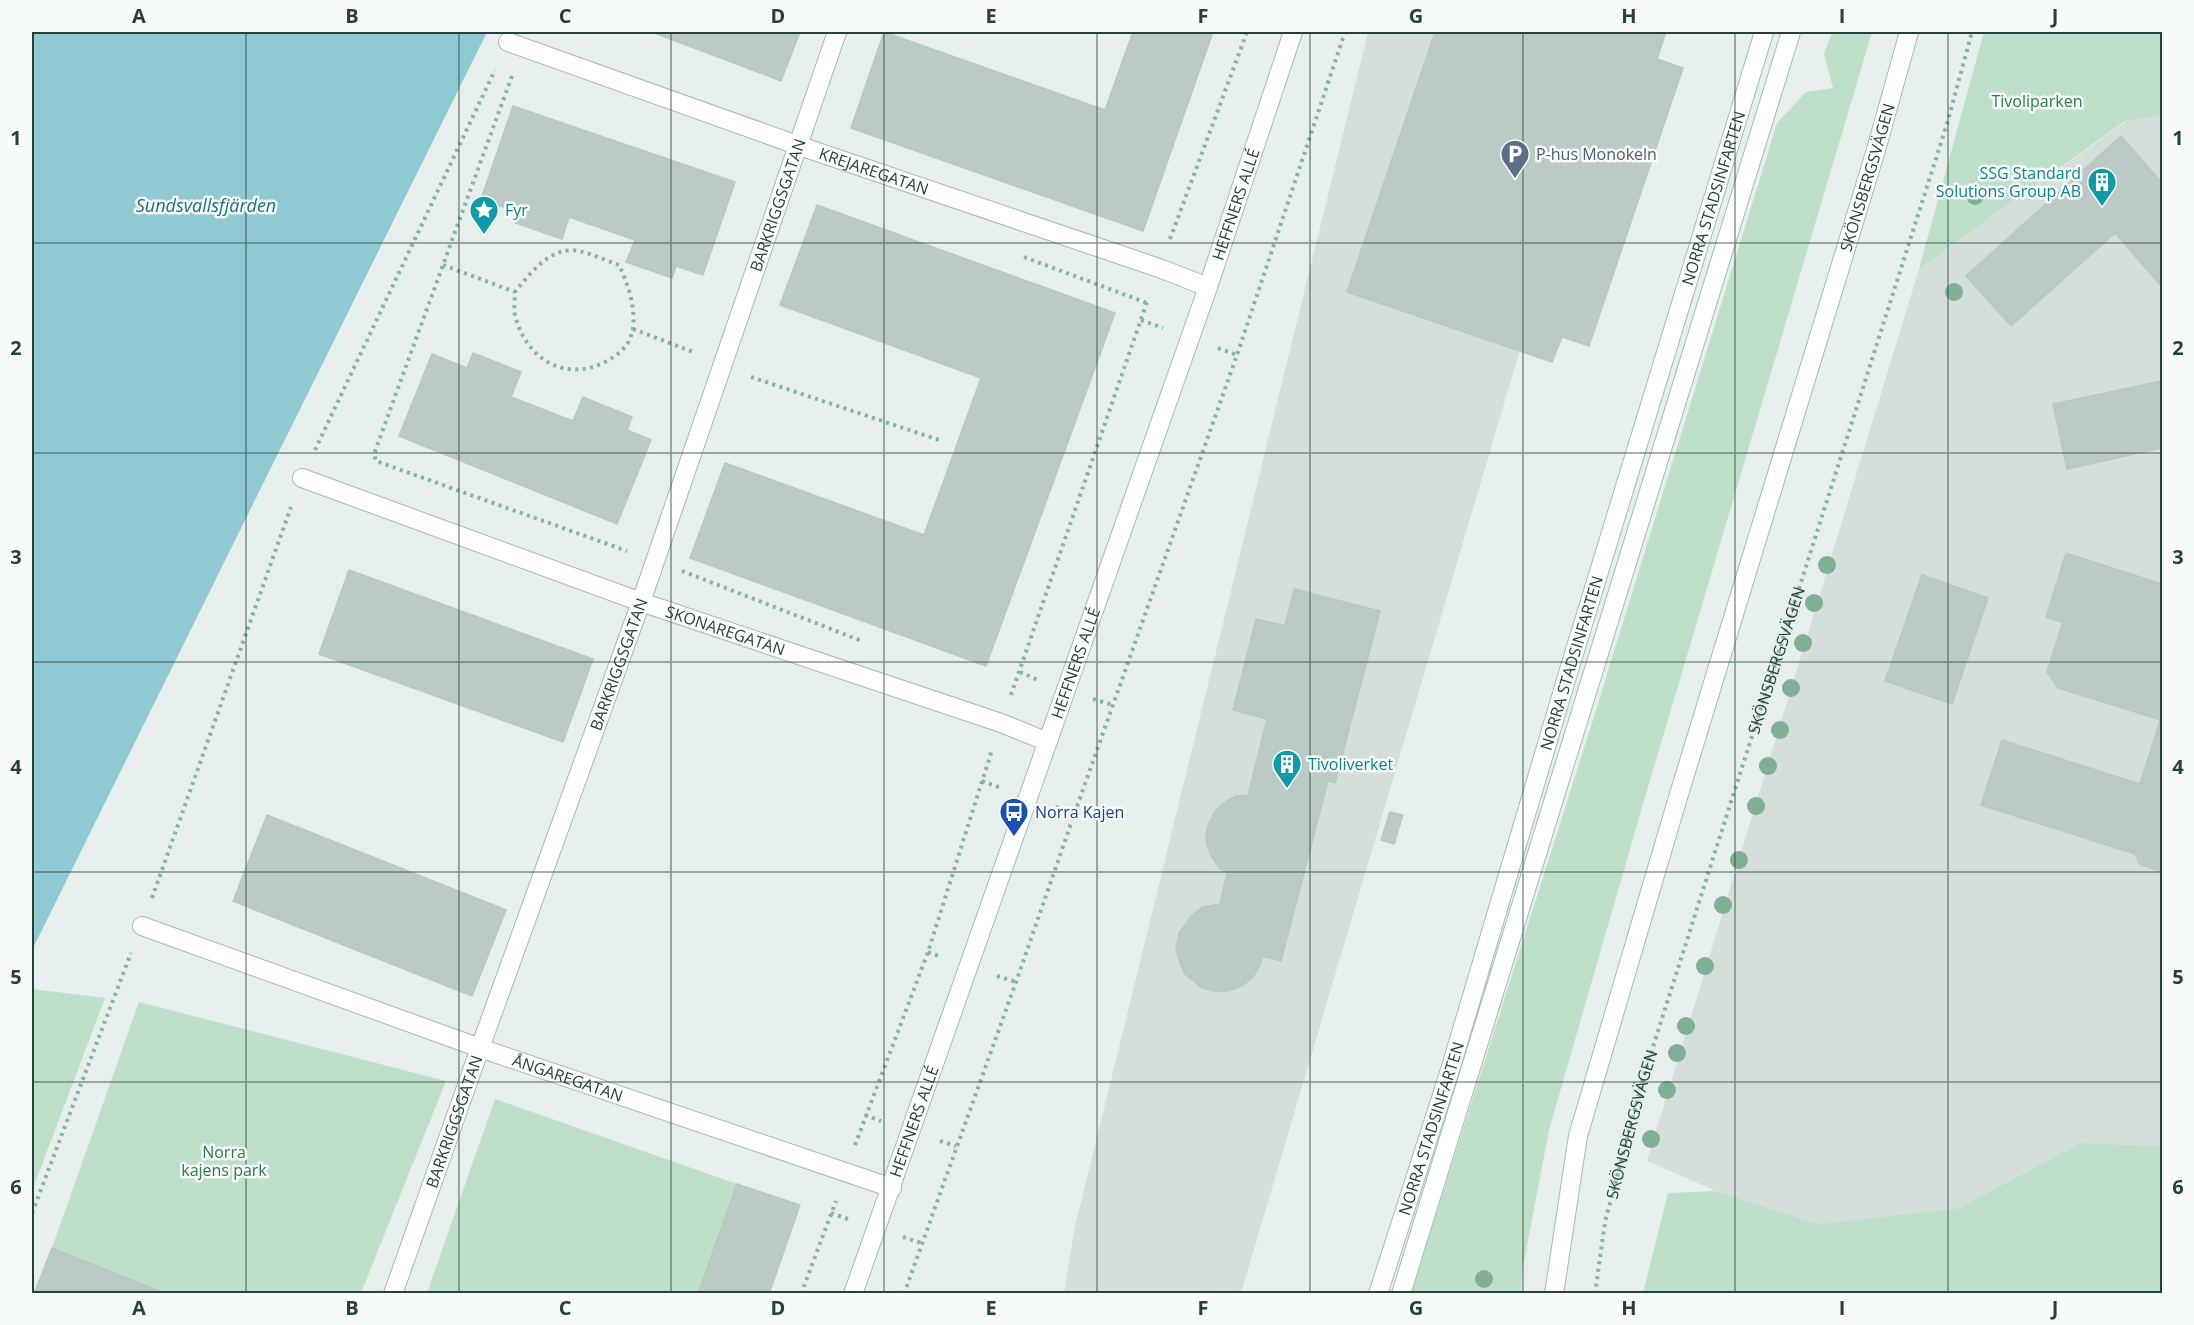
<svg xmlns="http://www.w3.org/2000/svg" width="2194" height="1325" viewBox="0 0 2194 1325" font-family="'Open Sans',sans-serif">
  <style>
    .built { fill: #d4dfda }
    .green { fill: #bfe0c8 }
    .water { fill: #8ec9d4 }
    .building { fill: #bbcac4; stroke: #b8c9c2; stroke-width: 1.5 }
    .lines { fill: none; stroke-linecap: round; stroke-linejoin: round }
    .street-casing { stroke: #a8b8b2; stroke-width: 20 }
    .secondary-casing { stroke: #a4bbb3; stroke-width: 20 }
    .path { stroke: #86b3a5; stroke-width: 4; stroke-dasharray: 3 4.5; stroke-linecap: butt }
    .street { stroke: #fff; stroke-width: 18 }
    .secondary { stroke: #fff; stroke-width: 18 }
    .tree { fill: #80af93 }
    .grid { fill: none; stroke: #24423a; stroke-width: 1.5; stroke-opacity: 0.55 }
    .labels { text-anchor: middle; stroke-width: 5; stroke-linejoin: round; paint-order: stroke }
    .park-label { font-size: 16px; fill: #2d7a4b; stroke: #f7fbf9 }
    .service-label { font-size: 16px; fill: #4e5e75; stroke: #f7fbf9; text-anchor: start }
    .street-label { font-size: 16px; fill: #24423a; stroke: #f7fbf9 }
    .culture-label { font-size: 16px; fill: #0d838f; stroke: #f7fbf9; text-anchor: start }
    .transit-label { font-size: 16px; fill: #164399; stroke: #f7fbf9; text-anchor: start }
    .water-label { font-size: 18px; font-style: italic; fill: #1c6f80; stroke: #f7fbf9 }
    .neatline { fill: none; stroke: #24423a; stroke-width: 2 }
    .grid-label { font-size: 20px; text-anchor: middle; font-weight: bold; fill: #24423a }
  </style>
  <rect width="100%" height="100%" fill="#e6efeb"/>
  <g class="built">
    <path d="M1368,32H1614L1241,1293L1064,1294L1074,1231Z"/>
    <path d="M2162,96V1146L2080,1143L1959,1208L1818,1224L1716,1191L1647,1161L1919,269Z"/>
  </g>
  <g class="green">
    <path d="M1832,32H1872L1643,804L1549,1130L1522,1272L1521,1293H1411L1592,723L1777,123L1806,92L1833,88L1824,54Z"/>
    <path d="M1984,32H2162V115L2125,121L1919,269Z"/>
    <path d="M32,989L105,998L32,1191Z"/>
    <path d="M139,1002L446,1081L361,1293H168L52,1248Z"/>
    <path d="M495,1099L737,1184L698,1293H427Z"/>
    <path d="M2080,1143L2161,1146L2162,1144V1293H1643L1668,1193L1716,1191L1818,1224L1959,1208Z"/>
  </g>
  <path class="water" d="M32,32H487L33,948H32Z"/>
  <g class="building">
    <path d="M652,32H800L781,81Z"/>
    <path d="M884,32L1105,110L1133,32H1213L1143,231L851,128Z"/>
    <path d="M1435,32H1666L1657,59L1683,68L1589,346L1562,337L1552,362L1347,292Z"/>
    <path d="M513,106L735,182L703,275L676,266L672,278L626,262L635,240L569,217L562,239L516,223L520,213L481,199Z"/>
    <path d="M2121,136L2162,183V287L2115,233L2011,326L1966,276Z"/>
    <path d="M817,205L1115,313L986,666L690,558L725,463L924,535L981,378L780,305Z"/>
    <path d="M473,353L521,372L511,397L573,421L583,397L632,417L627,430L651,440L617,524L399,436L432,354L467,368Z"/>
    <path d="M2162,381V448L2067,469L2053,404Z"/>
    <path d="M2066,553L2162,584V654L2046,617Z"/>
    <path d="M349,570L593,659L563,742L319,654Z"/>
    <path d="M1922,575L1988,598L1952,704L1885,681Z"/>
    <path d="M1294,589L1380,611L1335,783L1328,781L1281,961L1262,956L1261,963L1253,977L1242,986L1228,991H1213L1201,987L1185,974L1178,958L1176,947L1179,933L1192,915L1203,907L1220,904L1227,873L1219,868L1210,854L1206,841L1207,828L1214,813L1225,802L1236,796L1248,795L1267,719L1233,710L1256,619L1285,626Z"/>
    <path d="M2063,622L2162,654V714L2161,720L2058,688L2047,672Z"/>
    <path d="M2162,714V872L2139,864L2135,854L1981,805L2002,740L2140,784Z"/>
    <path d="M1390,812L1403,815L1394,844L1381,840Z"/>
    <path d="M267,815L506,910L472,996L233,901Z"/>
    <path d="M737,1184L800,1205L769,1294H698Z"/>
    <path d="M52,1248L168,1294H34Z"/>
  </g>
  <g class="lines">
    <g class="street-casing">
      <g id="street">
        <path id="s2" d="M508,42L797,145L1159,268L1208,287"/>
        <path id="s3" d="M302,478L641,602L1001,723L1048,742"/>
        <path id="s4" d="M142,926L480,1048L892,1188"/>
        <path id="s5" d="M393,1294L480,1048L641,602L837,32"/>
      </g>
    </g>
    <g class="secondary-casing">
      <g id="secondary">
        <path id="s6" d="M853,1294L1208,287L1293,32"/>
        <path id="s7" d="M1378,1294L1450,1070L1569,670L1764,32"/>
        <path d="M1401,1294L1791,32"/>
        <path id="s8" d="M1554,1294L1578,1136L1676,804L1876,150L1909,32"/>
      </g>
    </g>
    <g class="path">
      <path d="M512,76L374,454L376,461L627,551"/>
      <path d="M1170,239L1247,32"/>
      <path d="M1024,257L1147,303"/>
      <path d="M443,265L515,292C515,300 513,311 516,319C528,360 566,382 605,362C615,357 624,350 629,341C640,318 629,286 619,265C607,261 595,255 583,252C553,243 532,271 515,292"/>
      <path d="M1141,320L1163,328"/>
      <path d="M633,329L696,353"/>
      <path d="M1218,348L1237,355"/>
      <path d="M751,377L939,440"/>
      <path d="M315,450L495,70"/>
      <path d="M682,571L862,641"/>
      <path d="M1020,672L1038,680"/>
      <path d="M1011,695L1147,302"/>
      <path d="M1093,699L1113,705"/>
      <path d="M982,781L1001,788"/>
      <path d="M1056,807L1075,812"/>
      <path d="M152,898L291,507"/>
      <path d="M928,952L941,957"/>
      <path d="M997,976L1016,982"/>
      <path d="M865,1115L881,1121"/>
      <path d="M940,1141L956,1146"/>
      <path d="M855,1145L928,952L992,750"/>
      <path d="M32,1213L131,953"/>
      <path d="M831,1213L848,1219"/>
      <path d="M903,1237L921,1243"/>
      <path d="M801,1294L836,1201"/>
      <path d="M904,1294L1016,982L1075,812L1237,355L1345,32"/>
      <path id="s1" d="M1595,1294L1605,1222L1644,1075L1947,124L1972,32"/>
    </g>
    <use href="#street" class="street"/>
    <use href="#secondary" class="secondary"/>
  </g>
  <g class="tree">
    <circle cx="1975" cy="196" r="9"/>
    <circle cx="1954" cy="292" r="9"/>
    <circle cx="1827" cy="565" r="9"/>
    <circle cx="1814" cy="603" r="9"/>
    <circle cx="1803" cy="643" r="9"/>
    <circle cx="1791" cy="688" r="9"/>
    <circle cx="1780" cy="730" r="9"/>
    <circle cx="1768" cy="766" r="9"/>
    <circle cx="1756" cy="806" r="9"/>
    <circle cx="1739" cy="860" r="9"/>
    <circle cx="1723" cy="905" r="9"/>
    <circle cx="1705" cy="966" r="9"/>
    <circle cx="1686" cy="1026" r="9"/>
    <circle cx="1677" cy="1053" r="9"/>
    <circle cx="1667" cy="1090" r="9"/>
    <circle cx="1651" cy="1139" r="9"/>
    <circle cx="1484" cy="1279" r="9"/>
  </g>
  <path class="grid" d="M246,32V1294M459,32V1294M671,32V1294M884,32V1294M1097,32V1294M1310,32V1294M1523,32V1294M1735,32V1294M1948,32V1294M32,243H2162M32,453H2162M32,662H2162M32,872H2162M32,1082H2162"/>
  <defs>
    <g id="parking-pin" transform="scale(1.5)"><path d="M0 17L-7.5 6A9.5 9.5 0 1 1 7.5 6Z" fill="#5c6f8a" stroke="#f7fbf9"/><path d="M-3.5-5.5H1a3.5 3.5 0 0 1 0 7H-1V5.5H-3.5ZM-1-3.4V-.6H.8a1.4 1.4 0 0 0 0-2.8Z" fill="#fff"/></g>
    <g id="building-pin" transform="scale(1.5)"><path d="M0 17L-7.5 6A9.5 9.5 0 1 1 7.5 6Z" fill="#0f9aa8" stroke="#f7fbf9"/><path d="M-4-6H4V6H1V3H-1V6H-4ZM-2.5-4.3h1.7v1.8h-1.7ZM.8-4.3h1.7v1.8H.8ZM-2.5-1h1.7V.8h-1.7ZM.8-1h1.7V.8H.8Z" fill="#fff"/></g>
    <g id="sight-pin" transform="scale(1.5)"><path d="M0 17L-7.5 6A9.5 9.5 0 1 1 7.5 6Z" fill="#0f9aa8" stroke="#f7fbf9"/><path d="M0-6L1.8-2.2L6-1.7L2.9 1.2L3.7 5.4L0 3.3L-3.7 5.4L-2.9 1.2L-6-1.7L-1.8-2.2Z" fill="#fff"/></g>
    <g id="bus-pin" transform="scale(1.5)"><path d="M0 17L-7.5 6A9.5 9.5 0 1 1 7.5 6Z" fill="#1a4fb4" stroke="#f7fbf9"/><path d="M-5-6H5V4H4V6H2V4H-2V6H-4V4H-5ZM-3.5-4V0h7V-4ZM-3.5 1.2v1.5H-2V1.2ZM2 1.2v1.5H3.5V1.2Z" fill="#fff"/></g>
  </defs>
  <g fill-rule="evenodd">
    <use href="#parking-pin" x="1515" y="154"/>
    <use href="#building-pin" x="2102" y="182"/>
    <use href="#sight-pin" x="484" y="210"/>
    <use href="#building-pin" x="1287" y="764"/>
    <use href="#bus-pin" x="1014" y="812"/>
  </g>
  <g class="labels">
    <g class="park-label">
      <text x="2037" y="107">Tivoliparken</text>
      <text x="224" y="1158">Norra<tspan x="224" dy="18">kajens park</tspan></text>
    </g>
    <g class="service-label">
      <text x="1536" y="160">P-hus Monokeln</text>
    </g>
    <g class="street-label">
      <text dy="6" stroke="none"><textPath href="#s2" startOffset="388">KREJAREGATAN</textPath></text>
      <text dy="6" stroke="none"><textPath href="#s8" startOffset="1161">SKÖNSBERGSVÄGEN</textPath></text>
      <text dy="6" stroke="none"><textPath href="#s7" startOffset="1146">NORRA STADSINFARTEN</textPath></text>
      <text dy="6" stroke="none"><textPath href="#s5" startOffset="1155">BARKRIGGSGATAN</textPath></text>
      <text dy="6" stroke="none"><textPath href="#s6" startOffset="1155">HEFFNERS ALLÉ</textPath></text>
      <text dy="6" stroke="none"><textPath href="#s3" startOffset="450">SKONAREGATAN</textPath></text>
      <text dy="6" stroke="none"><textPath href="#s1" startOffset="660">SKÖNSBERGSVÄGEN</textPath></text>
      <text dy="6" stroke="none"><textPath href="#s6" startOffset="669">HEFFNERS ALLÉ</textPath></text>
      <text dy="6" stroke="none"><textPath href="#s7" startOffset="660">NORRA STADSINFARTEN</textPath></text>
      <text dy="6" stroke="none"><textPath href="#s5" startOffset="669">BARKRIGGSGATAN</textPath></text>
      <text dy="6" stroke="none"><textPath href="#s4" startOffset="452">ÅNGAREGATAN</textPath></text>
      <text dy="6" stroke="none"><textPath href="#s5" startOffset="183">BARKRIGGSGATAN</textPath></text>
      <text dy="6" stroke="none"><textPath href="#s6" startOffset="183">HEFFNERS ALLÉ</textPath></text>
      <text dy="6" stroke="none"><textPath href="#s1" startOffset="174">SKÖNSBERGSVÄGEN</textPath></text>
      <text dy="6" stroke="none"><textPath href="#s7" startOffset="174">NORRA STADSINFARTEN</textPath></text>
    </g>
    <g class="culture-label">
      <text x="2081" y="179" text-anchor="end">SSG Standard<tspan x="2081" dy="18">Solutions Group AB</tspan></text>
      <text x="505" y="216">Fyr</text>
      <text x="1308" y="770">Tivoliverket</text>
    </g>
    <g class="transit-label">
      <text x="1035" y="818">Norra Kajen</text>
    </g>
    <g class="water-label">
      <text x="206" y="212">Sundsvallsfjärden</text>
    </g>
  </g>
  <rect width="2194" height="1325" fill="none" stroke="#f7fbf9" stroke-width="66"/>
  <rect x="33" y="33" width="2128" height="1259" class="neatline"/>
  <g class="grid-label">
    <text x="139" y="23">A</text>
    <text x="352" y="23">B</text>
    <text x="565" y="23">C</text>
    <text x="778" y="23">D</text>
    <text x="991" y="23">E</text>
    <text x="1203" y="23">F</text>
    <text x="1416" y="23">G</text>
    <text x="1629" y="23">H</text>
    <text x="1842" y="23">I</text>
    <text x="2055" y="23">J</text>
    <text x="16" y="145">1</text>
    <text x="2178" y="145">1</text>
    <text x="16" y="355">2</text>
    <text x="2178" y="355">2</text>
    <text x="16" y="564">3</text>
    <text x="2178" y="564">3</text>
    <text x="16" y="774">4</text>
    <text x="2178" y="774">4</text>
    <text x="16" y="984">5</text>
    <text x="2178" y="984">5</text>
    <text x="16" y="1194">6</text>
    <text x="2178" y="1194">6</text>
    <text x="139" y="1315">A</text>
    <text x="352" y="1315">B</text>
    <text x="565" y="1315">C</text>
    <text x="778" y="1315">D</text>
    <text x="991" y="1315">E</text>
    <text x="1203" y="1315">F</text>
    <text x="1416" y="1315">G</text>
    <text x="1629" y="1315">H</text>
    <text x="1842" y="1315">I</text>
    <text x="2055" y="1315">J</text>
  </g>
</svg>
